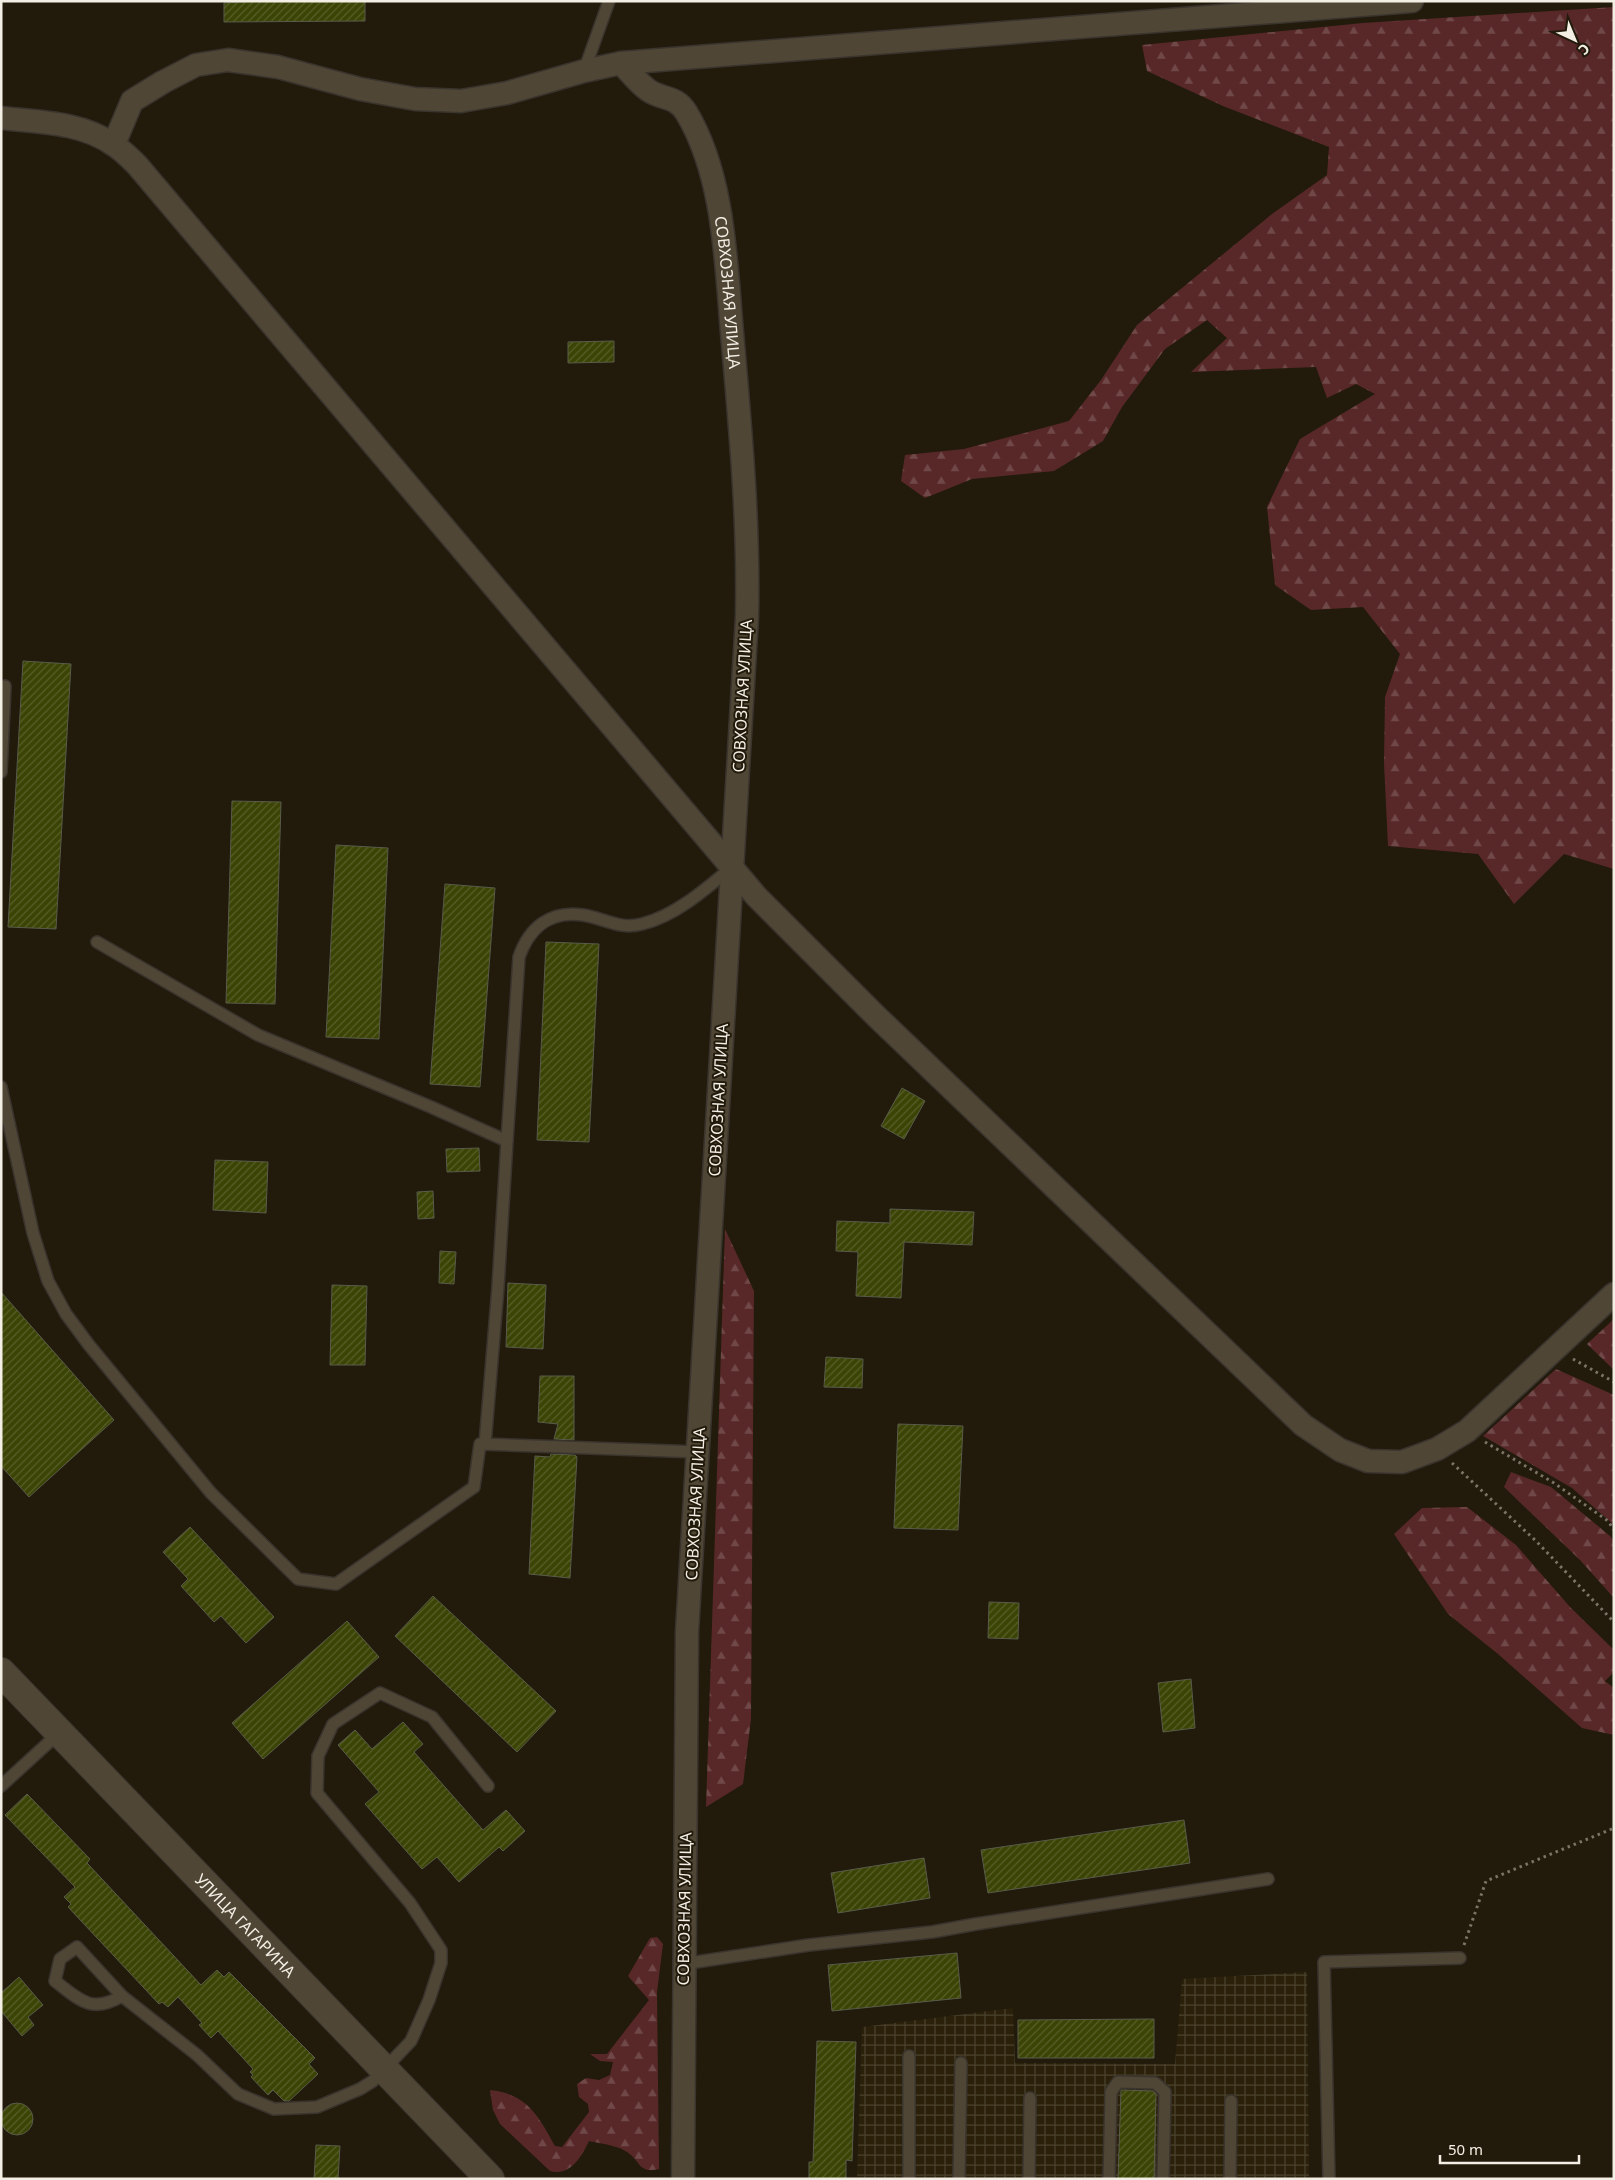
<svg xmlns="http://www.w3.org/2000/svg" width="1615" height="2180" viewBox="0 0 1615 2180" font-family="'Noto Sans',sans-serif">
  <style>
    .industrial { fill: url(#industrial-grid) }
    .forest { fill: url(#forest-firs) }
    .building { fill: url(#building-hatch); stroke: #585c4a }
    .lines { fill: none; stroke-linecap: round; stroke-linejoin: round }
    .service-casing { stroke: #3a342e; stroke-width: 14 }
    .minor-casing { stroke: #3a342e; stroke-width: 25 }
    .tertiary-casing { stroke: #3a342e; stroke-width: 30 }
    .path { stroke: #7b7467; stroke-width: 3; stroke-dasharray: 2.5 4; stroke-linecap: butt }
    .service { stroke: #4f4635; stroke-width: 11 }
    .minor { stroke: #4f4635; stroke-width: 22 }
    .tertiary { stroke: #4f4635; stroke-width: 28 }
    .labels { text-anchor: middle; stroke-width: 4; stroke-linejoin: round; paint-order: stroke }
    .street-label { font-size: 16px; fill: #f4efe5; stroke: #221a0b }
  </style>
  <defs>
    <pattern id="industrial-grid" width="8" height="8" patternUnits="userSpaceOnUse" patternTransform="scale(1.25)"><rect width="8" height="8" fill="#2b210a"/><path d="M0 4h8M4 0v8" fill="none" stroke="#4a422e"/></pattern>
    <pattern id="forest-firs" width="22" height="20" patternUnits="userSpaceOnUse" patternTransform="scale(1.25)"><rect width="22" height="20" fill="#582829"/><path d="M5 1l3.5 6h-7zM16 11l3.5 6h-7z" fill="#714848"/></pattern>
    <pattern id="building-hatch" width="6" height="6" patternUnits="userSpaceOnUse" patternTransform="scale(1.25)"><rect width="6" height="6" fill="#3b4405"/><path d="M-1 1l2-2M0 6l6-6M5 7l2-2" fill="none" stroke="#585f29"/></pattern>
  </defs>
  <rect width="100%" height="100%" fill="#221a0b"/>
  <path class="industrial" d="M1307,1972L1309,2179H857L862,2027L1013,2008L1015,2063L1175,2064L1182,1979Z"/>
  <g class="forest">
    <path d="M1614,7V869L1564,854L1514,904L1478,854L1388,846L1384,763L1385,697L1400,654L1363,607L1311,610L1275,585L1267,507L1300,439L1375,394L1356,384L1327,398L1316,367L1191,372L1227,338L1207,320L1165,349L1122,407L1103,441L1054,471L972,479L925,498L901,481L905,455L964,449L1069,421L1101,380L1137,325L1272,214L1327,175L1329,147L1223,106L1147,71L1142,45L1363,23Z"/>
    <path d="M725,1229L754,1291L751,1719L743,1784L706,1807Z"/>
    <path d="M1614,1319V1370L1587,1344Z"/>
    <path d="M1556,1369L1614,1395V1525L1572,1488L1483,1436Z"/>
    <path d="M1511,1472L1551,1487L1610,1536L1614,1541V1598L1580,1560L1504,1487Z"/>
    <path d="M1467,1507L1516,1545L1570,1607L1614,1650V1672L1605,1681L1614,1688V1735L1582,1728L1498,1654L1448,1614L1394,1534L1422,1508Z"/>
    <path d="M657,1937L663,1944L657,1992L659,2169C638,2174 641,2161 627,2152C620,2146 598,2143 589,2141C582,2156 570,2177 550,2171L500,2124L493,2110L490,2090C527,2094 538,2115 555,2146L562,2147L589,2112L588,2104L579,2097L577,2084L586,2078L599,2080L610,2075L613,2062L600,2061L590,2054H607L649,2000L628,1976L650,1938Z"/>
  </g>
  <g class="building">
    <path d="M258,1H365V21L224,22V3Z"/>
    <path d="M614,341V362L568,363V342Z"/>
    <path d="M23,661L71,664L56,929L8,927Z"/>
    <path d="M232,801L281,802L275,1004L226,1003Z"/>
    <path d="M336,845L388,848L379,1039L326,1037Z"/>
    <path d="M445,884L495,888L480,1087L430,1084Z"/>
    <path d="M546,942L599,944L589,1142L537,1140Z"/>
    <path d="M902,1088L925,1101L904,1139L881,1126Z"/>
    <path d="M479,1148L480,1171L447,1172L446,1149Z"/>
    <path d="M215,1160L268,1162L266,1213L213,1210Z"/>
    <path d="M433,1191L434,1218L418,1219L417,1192Z"/>
    <path d="M890,1209L974,1212L972,1245L904,1242L901,1298L856,1296L858,1252L836,1251L837,1221L890,1223Z"/>
    <path d="M440,1251L456,1252L454,1284L439,1283Z"/>
    <path d="M508,1283L546,1285L543,1349L506,1347Z"/>
    <path d="M332,1285L367,1286L365,1365H330Z"/>
    <path d="M1,1292L114,1420L29,1497L1,1466Z"/>
    <path d="M826,1357L863,1359L862,1388L824,1387Z"/>
    <path d="M540,1376H574V1440L554,1439L558,1424L538,1422Z"/>
    <path d="M898,1424L963,1426L958,1530L894,1528Z"/>
    <path d="M551,1454L575,1455L577,1457L570,1578L529,1574L535,1456L550,1457Z"/>
    <path d="M190,1527L274,1617L246,1643L221,1616L214,1622L181,1586L188,1579L163,1552Z"/>
    <path d="M433,1596L556,1711L517,1752L395,1636Z"/>
    <path d="M989,1602L1019,1603L1018,1639L988,1638Z"/>
    <path d="M347,1621L379,1657L263,1759L232,1723Z"/>
    <path d="M1191,1679L1195,1728L1163,1732L1158,1683Z"/>
    <path d="M403,1722L423,1744L414,1752L483,1830L506,1810L525,1831L503,1851L499,1847L459,1882L437,1857L422,1869L365,1804L379,1792L338,1745L355,1730L372,1749Z"/>
    <path d="M27,1794L90,1859L87,1863L201,1985L217,1970L224,1977L229,1972L315,2058L309,2064L318,2074L289,2101H284L273,2090L268,2095L251,2077L253,2075L250,2072L253,2069L218,2031L211,2038L199,2025L202,2023L178,1997L168,2007L162,2002L159,2004L68,1907L71,1904L64,1897L75,1887L5,1815Z"/>
    <path d="M1184,1820L1190,1863L988,1893L981,1850Z"/>
    <path d="M924,1858L930,1898L838,1913L831,1873Z"/>
    <path d="M957,1953L961,1998L832,2011L828,1965Z"/>
    <path d="M19,1977L43,2005L28,2017L34,2025L22,2036L1,2011V1993Z"/>
    <path d="M1154,2019V2058H1018V2020Z"/>
    <path d="M817,2041L856,2042L852,2161L846,2160V2179H809V2162H813Z"/>
    <path d="M1121,2090L1153,2091L1156,2094L1154,2179H1118Z"/>
    <circle cx="17" cy="2119" r="16"/>
    <path d="M316,2145L340,2146L338,2179H314Z"/>
  </g>
  <g class="lines">
    <g class="service-casing">
      <g id="service">
        <path d="M584,71L609,1"/>
        <path d="M1,772L5,686"/>
        <path d="M97,942L258,1035L431,1107L507,1141L498,1287L485,1444"/>
        <path d="M1,1087L33,1233L48,1281L66,1314L89,1345L211,1493L298,1579L336,1584L474,1487L480,1444L698,1452"/>
        <path d="M507,1141L519,957C529,928 550,910 583,915C604,918 619,930 642,924C675,916 706,889 732,867"/>
        <path d="M1,1786L59,1733"/>
        <path d="M683,1964L809,1945L932,1932L976,1924L1268,1879"/>
        <path d="M122,1996C91,2014 80,2000 55,1981L60,1959L77,1947L122,1996L197,2055L238,2094L274,2109L317,2107L360,2089L373,2081L411,2041L429,2000L441,1963V1950L410,1903L317,1793L318,1756L333,1724L380,1693L432,1717L488,1786"/>
        <path d="M909,2179V2056"/>
        <path d="M959,2179L961,2063"/>
        <path d="M1029,2179L1030,2098"/>
        <path d="M1109,2179L1111,2092L1118,2082L1155,2083L1165,2092L1163,2179"/>
        <path d="M1230,2179L1231,2101"/>
        <path d="M1329,2179L1324,1962L1460,1958"/>
      </g>
    </g>
    <g class="minor-casing">
      <g id="minor">
        <path id="s1" d="M621,63C630,72 638,83 648,90C662,100 675,95 686,112C726,178 726,270 733,344C741,436 749,525 747,617L687,1632L683,2179"/>
        <path d="M1,118C39,122 82,122 114,145C122,150 130,158 137,165L756,896L876,1016L1303,1425L1340,1450L1368,1461L1402,1462L1437,1449L1467,1431L1614,1294"/>
        <path d="M114,144L132,101L163,82L196,65L228,60L278,67L360,89L415,99L461,101L507,93L584,71L621,63L1412,1"/>
      </g>
    </g>
    <g class="tertiary-casing">
      <g id="tertiary">
        <path id="s2" d="M1,1672L490,2179"/>
      </g>
    </g>
    <g class="path">
      <path d="M1573,1359L1614,1382"/>
      <path d="M1485,1442L1554,1483L1608,1521L1614,1530"/>
      <path d="M1452,1463L1536,1541L1614,1622"/>
      <path d="M1464,1945L1486,1881L1614,1828"/>
    </g>
    <use href="#service" class="service"/>
    <use href="#minor" class="minor"/>
    <use href="#tertiary" class="tertiary"/>
  </g>
  <g class="labels">
    <g class="street-label">
      <text dy="6" stroke="none"><textPath href="#s1" startOffset="270">СОВХОЗНАЯ УЛИЦА</textPath></text>
      <text transform="translate(742 696) rotate(-87)" y="6">СОВХОЗНАЯ УЛИЦА</text>
      <text transform="translate(718 1100) rotate(-87)" y="6">СОВХОЗНАЯ УЛИЦА</text>
      <text transform="translate(695 1504) rotate(-87)" y="6">СОВХОЗНАЯ УЛИЦА</text>
      <text transform="translate(684 1909) rotate(-89)" y="6">СОВХОЗНАЯ УЛИЦА</text>
      <text dy="6" stroke="none"><textPath href="#s2" startOffset="352">УЛИЦА ГАГАРИНА</textPath></text>
    </g>
  </g>
  <rect width="1615" height="2180" fill="none" stroke="#f4efe5" stroke-width="5"/>
  <g transform="translate(1575 40) rotate(136)" stroke="#221a0b" stroke-width="4" paint-order="stroke">
  <path d="M0-4L9 19L0 12L-9 19Z" fill="#f4efe5"/>
  <text y="-8" font-size="14" font-weight="bold" text-anchor="middle" fill="#f4efe5">С</text>
  </g>
  <path d="M1440 2155v8h139v-8" fill="none" stroke="#f4efe5" stroke-width="2.5"/>
  <text x="1448" y="2155" font-size="15" fill="#f4efe5" stroke="#221a0b" stroke-width="4" paint-order="stroke">50 m</text>
</svg>
